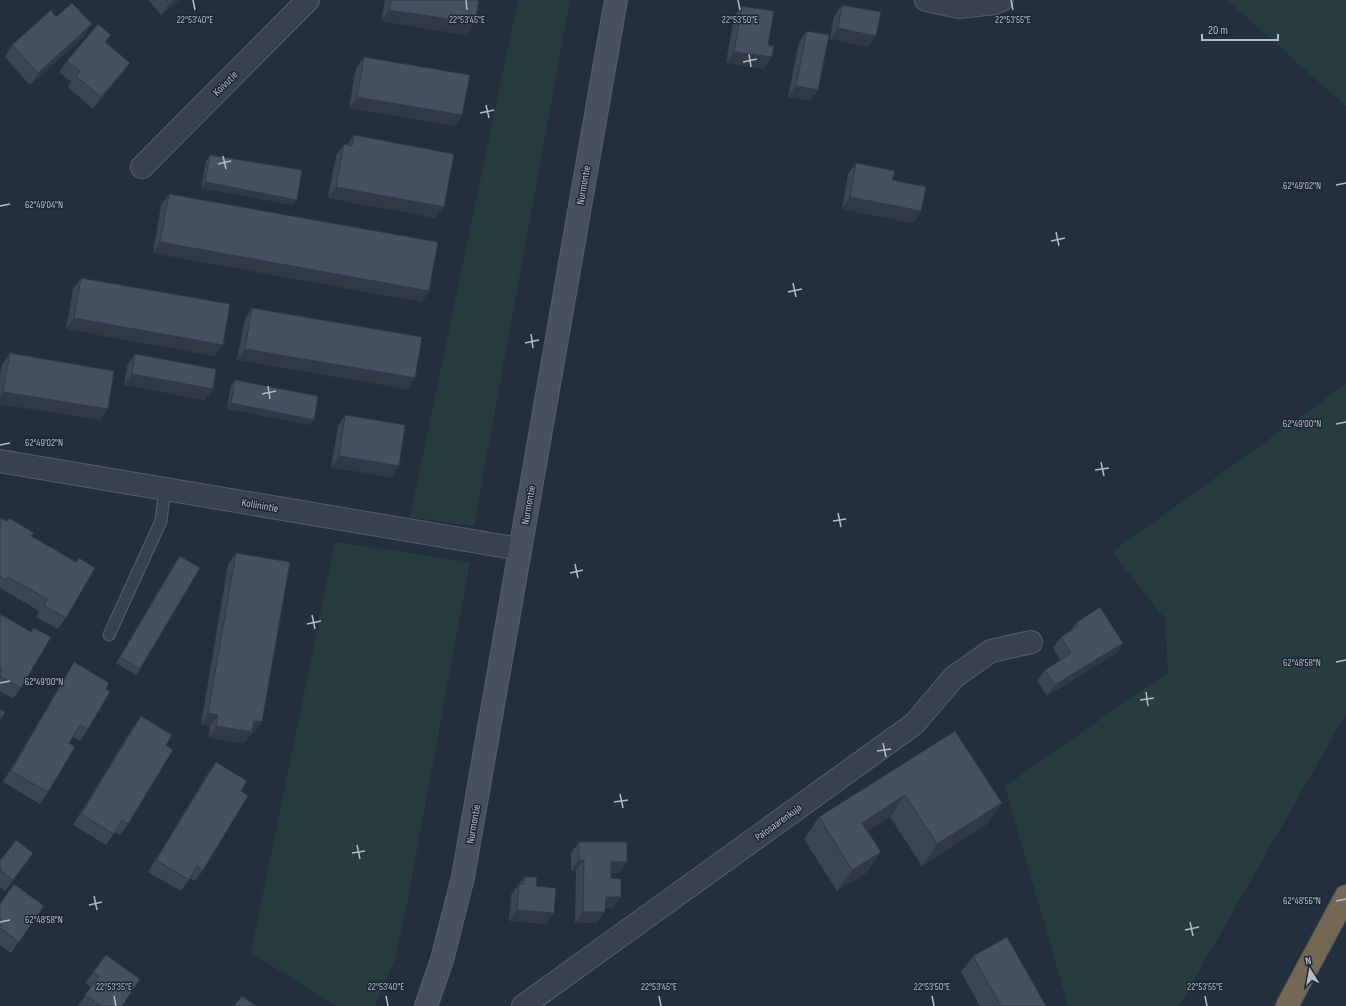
<svg xmlns="http://www.w3.org/2000/svg" width="1346" height="1006" viewBox="0 0 1346 1006" font-family="'Sofia Sans Condensed',sans-serif">
  <style>
    .green { fill: #263c3f }
    .lines { fill: none; stroke-linecap: round; stroke-linejoin: round }
    .lane-casing { stroke: #565f6c; stroke-width: 13 }
    .street-casing { stroke: #565f6c; stroke-width: 24 }
    .secondary-casing { stroke: #565f6c; stroke-width: 24 }
    .highway-casing { stroke: #434c59; stroke-width: 24 }
    .lane { stroke: #38414e; stroke-width: 11 }
    .street { stroke: #38414e; stroke-width: 22 }
    .secondary { stroke: #465061; stroke-width: 22 }
    .highway { stroke: #746855; stroke-width: 22 }
    .wall { fill: #3b4654 }
    .shaded-wall { fill: #303945 }
    .building { fill: #455162; stroke: #303945 }
    .ticks { fill: none; stroke: #b4bcc9; stroke-width: 1.5 }
    .labels { text-anchor: middle; stroke-width: 3; stroke-linejoin: round; paint-order: stroke }
    .street-label { font-size: 11px; fill: #b4bcc9; stroke: #1d2633 }
    .ticks-label { font-size: 10px; text-anchor: middle; fill: #b4bcc9; stroke: #1d2633; stroke-width: 3; stroke-linejoin: round; paint-order: stroke }
  </style>
  <rect width="100%" height="100%" fill="#242f3e"/>
  <g class="green">
    <path d="M518,0H570L474,526L410,517Z"/>
    <path d="M1227,0H1346V106Z"/>
    <path d="M1346,384V714L1179,1006H1068L1005,786L1168,672L1165,619L1112,552Z"/>
    <path d="M335,542L470,562L407,904L395,959L375,1006H337L251,953Z"/>
  </g>
  <g class="lines">
    <g class="lane-casing">
      <path id="lane" d="M109,635L161,521L165,489"/>
    </g>
    <g class="street-casing">
      <g id="street">
        <path d="M926,0L959,7L995,3L1002,0"/>
        <path d="M142,167L308,0"/>
        <path d="M0,461L520,549"/>
        <path d="M523,1006L914,724L954,677L991,651L1031,642"/>
      </g>
    </g>
    <g class="secondary-casing">
      <path id="secondary" d="M426,1006L442,960L463,877L616,0"/>
    </g>
    <g class="highway-casing">
      <path id="highway" d="M1287,1006L1346,896"/>
    </g>
    <use href="#lane" class="lane"/>
    <use href="#street" class="street"/>
    <use href="#secondary" class="secondary"/>
    <use href="#highway" class="highway"/>
  </g>
  <g class="wall">
    <path d="M148,0H179L161,15Z"/>
    <path d="M385,0H479L467,35L381,21Z"/>
    <path d="M842,5L876,36L868,47L830,39L834,16Z"/>
    <path d="M742,6L768,45L772,57L764,69L726,63L734,17Z"/>
    <path d="M807,31L818,90L810,101L788,97L799,42Z"/>
    <path d="M111,35L105,42L130,63L122,74L93,109L68,87L71,82L59,72L67,61Z"/>
    <path d="M84,36L30,85L5,57L12,45Z"/>
    <path d="M364,57L462,115L454,126L349,108L356,68Z"/>
    <path d="M354,135L436,218L328,198L336,156L344,144L347,145Z"/>
    <path d="M210,155L297,200L293,205L201,188L206,161Z"/>
    <path d="M856,163L921,211L913,223L842,209L848,174Z"/>
    <path d="M169,194L429,291L422,302L153,253L161,205Z"/>
    <path d="M81,278L215,356L66,329L73,289Z"/>
    <path d="M252,308L415,378L407,389L237,360L245,319Z"/>
    <path d="M10,353L108,409L100,420L0,404V375L2,365Z"/>
    <path d="M135,354L213,389L205,400L124,385L127,366Z"/>
    <path d="M235,380L310,425L227,409L231,385Z"/>
    <path d="M345,415L399,466L391,477L331,467L338,426Z"/>
    <path d="M0,520L31,536L76,562L79,558L66,618L58,629L36,617L39,611L0,588V589Z"/>
    <path d="M236,553L254,733H252L244,743L209,738L210,726L201,724L228,564Z"/>
    <path d="M180,556L140,669L136,675L116,663L176,561Z"/>
    <path d="M0,614L31,632L34,628L21,688L13,699L0,691Z"/>
    <path d="M1076,623L1123,643L1115,654L1047,696L1037,681L1045,670L1060,660L1053,648L1061,637L1071,630Z"/>
    <path d="M74,662L106,689L88,729L80,741L73,737L69,743L48,792L40,804L3,782L67,674Z"/>
    <path d="M141,716L166,745L128,824L120,835L115,832L106,845L73,825L133,727Z"/>
    <path d="M955,731L987,824L922,866L890,817L868,831L881,852L866,873L837,891L804,839L819,817Z"/>
    <path d="M216,762L241,791L203,870L195,881L190,878L181,891L148,872L208,773Z"/>
    <path d="M579,842L627,862L619,873H611L613,908H605V912L597,923H575L576,871H571V853Z"/>
    <path d="M0,861L26,864L5,891L0,887Z"/>
    <path d="M524,877L536,886L554,913L546,924L509,921L511,895Z"/>
    <path d="M0,904L44,906L11,953L0,945Z"/>
    <path d="M106,955L122,1006H78L91,987L85,983Z"/>
    <path d="M973,956L1046,1006H980L961,972Z"/>
  </g>
  <g class="shaded-wall">
    <path d="M174,0H179L161,15L169,4Z"/>
    <path d="M389,10L475,23L467,35L381,21Z"/>
    <path d="M92,24L84,36L30,85L38,73Z"/>
    <path d="M838,28L876,36L868,47L830,39Z"/>
    <path d="M734,52L772,57L764,69L726,63Z"/>
    <path d="M130,63L122,74L93,109L101,97Z"/>
    <path d="M796,86L818,90L810,101L788,97Z"/>
    <path d="M357,97L462,115L454,126L349,108Z"/>
    <path d="M205,182L297,200L293,205L201,188Z"/>
    <path d="M336,187L444,207L436,218L328,198Z"/>
    <path d="M850,197L921,211L913,223L842,209Z"/>
    <path d="M160,242L429,291L422,302L153,253Z"/>
    <path d="M74,318L223,345L215,356L66,329Z"/>
    <path d="M245,349L415,378L407,389L237,360Z"/>
    <path d="M132,374L213,389L205,400L124,385Z"/>
    <path d="M3,392L108,409L100,420L0,404V396Z"/>
    <path d="M231,403L314,420L310,425L227,409Z"/>
    <path d="M339,456L399,466L391,477L331,467Z"/>
    <path d="M1123,643L1115,654L1047,696L1055,685Z"/>
    <path d="M208,713L218,715L210,726L201,724Z"/>
    <path d="M254,721L262,722L254,733H252L244,743L209,738L216,726Z"/>
    <path d="M905,795L890,817L847,844L862,823Z"/>
    <path d="M1002,803L987,824L922,866L937,844Z"/>
    <path d="M881,852L866,873L837,891L852,870Z"/>
    <path d="M33,853L26,864L5,891L13,880Z"/>
    <path d="M579,860H584L576,871H571Z"/>
    <path d="M611,862H627L619,873H603Z"/>
    <path d="M606,897H621L613,908H598Z"/>
    <path d="M517,910L554,913L546,924L509,921Z"/>
    <path d="M583,912H605L597,923H575Z"/>
  </g>
  <g class="building">
    <path d="M166,0H174L169,4Z"/>
    <path d="M391,0H479L475,23L389,10Z"/>
    <path d="M72,3L92,24L38,73L12,45L51,10L56,17Z"/>
    <path d="M842,5L881,12L876,36L838,28Z"/>
    <path d="M742,6L774,11L768,45L774,46L772,57L734,52Z"/>
    <path d="M98,24L111,35L105,42L130,63L101,97L76,76L80,71L67,61Z"/>
    <path d="M807,31L829,35L818,90L796,86Z"/>
    <path d="M364,57L470,75L462,115L357,97Z"/>
    <path d="M354,135L454,154L444,207L336,187L344,144L352,146Z"/>
    <path d="M210,155L302,170L297,200L205,182Z"/>
    <path d="M856,163L895,171L892,180L926,187L921,211L850,197Z"/>
    <path d="M169,194L438,242L429,291L160,242Z"/>
    <path d="M81,278L230,304L223,345L74,318Z"/>
    <path d="M252,308L422,337L415,378L245,349Z"/>
    <path d="M10,353L114,371L108,409L3,392Z"/>
    <path d="M135,354L216,369L213,389L132,374Z"/>
    <path d="M235,380L318,396L314,420L231,403Z"/>
    <path d="M345,415L405,425L399,466L339,456Z"/>
    <path d="M1,518L7,521L9,518L34,533L31,536L76,562L79,558L95,568L66,618L44,605L47,599L8,577L6,580L0,577V520Z"/>
    <path d="M236,553L290,562L262,722L254,721L252,732L216,726L218,715L208,713Z"/>
    <path d="M180,556L200,568L140,669L120,657Z"/>
    <path d="M1100,607L1123,643L1055,685L1045,670L1071,653L1061,637L1078,626L1076,623Z"/>
    <path d="M0,614L31,632L34,628L51,637L21,688L0,676V673L2,669L0,668Z"/>
    <path d="M74,662L109,683L106,689L110,692L88,729L80,725L69,743L75,747L48,792L11,771Z"/>
    <path d="M0,709L5,712L0,720Z"/>
    <path d="M141,716L172,735L166,745L173,750L128,824L122,820L114,834L81,814Z"/>
    <path d="M955,731L1002,803L937,844L905,795L862,823L881,852L852,870L819,817Z"/>
    <path d="M216,762L247,781L241,791L248,796L203,870L197,866L189,880L156,860Z"/>
    <path d="M16,840L33,853L13,880L0,870V861Z"/>
    <path d="M579,842H627V862H611V878L621,879V897H606L605,912H583L584,860H579Z"/>
    <path d="M524,877H537L536,886L556,888L554,913L517,910L519,884H524Z"/>
    <path d="M14,884L44,906L19,942L0,928V904Z"/>
    <path d="M1007,937L1046,1006H1001L973,956Z"/>
    <path d="M106,955L140,979L122,1006H101L85,995L99,976L93,972Z"/>
    <path d="M242,996L256,1006H234Z"/>
  </g>
  <path class="ticks" d="M193,0L195,10M466,0L467,10M738,0L740,10M1011,0L1013,10M749,54L751,67M743,62L757,59M486,105L489,118M480,113L494,110M223,156L226,169M218,164L231,161M1336,185L1346,183M0,206L10,204M1056,232L1059,246M1051,241L1065,238M793,283L796,297M788,292L802,289M531,334L533,348M525,343L539,340M268,386L270,399M262,394L276,391M1336,424L1346,422M0,445L10,443M1101,462L1104,476M1095,470L1109,468M838,513L841,527M833,521L846,519M575,564L578,578M570,573L583,570M312,615L315,629M307,624L321,621M1336,662L1346,660M0,683L10,681M1146,692L1148,706M1140,700L1154,698M883,743L886,757M877,751L891,749M620,794L623,808M614,802L628,800M357,845L360,859M352,853L365,851M94,896L97,910M1336,901L1346,899M89,905L102,902M0,922L10,920M1190,922L1193,936M1185,930L1199,927M114,996L116,1006M386,996L388,1006M659,996L661,1006M932,996L934,1006M1205,996L1207,1006"/>
  <g class="labels">
    <g class="street-label">
      <text transform="translate(225 83) rotate(-45)" y="4">Koivutie</text>
      <text transform="translate(583 185) rotate(-80)" y="4">Nurmontie</text>
      <text transform="translate(260 505) rotate(10)" y="4">Koliinintie</text>
      <text transform="translate(528 505) rotate(-80)" y="4">Nurmontie</text>
      <text transform="translate(778 822) rotate(-36)" y="4">Palosaarenkuja</text>
      <text transform="translate(473 824) rotate(-80)" y="4">Nurmontie</text>
    </g>
  </g>
  <g class="ticks-label">
    <text x="195" y="23">22°53'40"E</text>
    <text x="467" y="23">22°53'45"E</text>
    <text x="740" y="23">22°53'50"E</text>
    <text x="1013" y="23">22°53'55"E</text>
    <text x="1302" y="189">62°49'02"N</text>
    <text x="44" y="208">62°49'04"N</text>
    <text x="1302" y="427">62°49'00"N</text>
    <text x="44" y="446">62°49'02"N</text>
    <text x="1302" y="666">62°48'58"N</text>
    <text x="44" y="685">62°49'00"N</text>
    <text x="1302" y="904">62°48'56"N</text>
    <text x="44" y="923">62°48'58"N</text>
    <text x="114" y="990">22°53'35"E</text>
    <text x="386" y="990">22°53'40"E</text>
    <text x="659" y="990">22°53'45"E</text>
    <text x="932" y="990">22°53'50"E</text>
    <text x="1205" y="990">22°53'55"E</text>
  </g>
  <g transform="translate(1310 970) rotate(349)" stroke="#1d2633" stroke-width="3" paint-order="stroke">
  <path d="M0-3L7 15L0 10L-7 15Z" fill="#b4bcc9"/>
  <text y="-6" font-size="11" font-weight="bold" text-anchor="middle" fill="#b4bcc9">N</text>
  </g>
  <path d="M1202 34v6h76v-6" fill="none" stroke="#b4bcc9" stroke-width="2"/>
  <text x="1208" y="34" font-size="12" fill="#b4bcc9" stroke="#1d2633" stroke-width="3" paint-order="stroke">20 m</text>
</svg>
